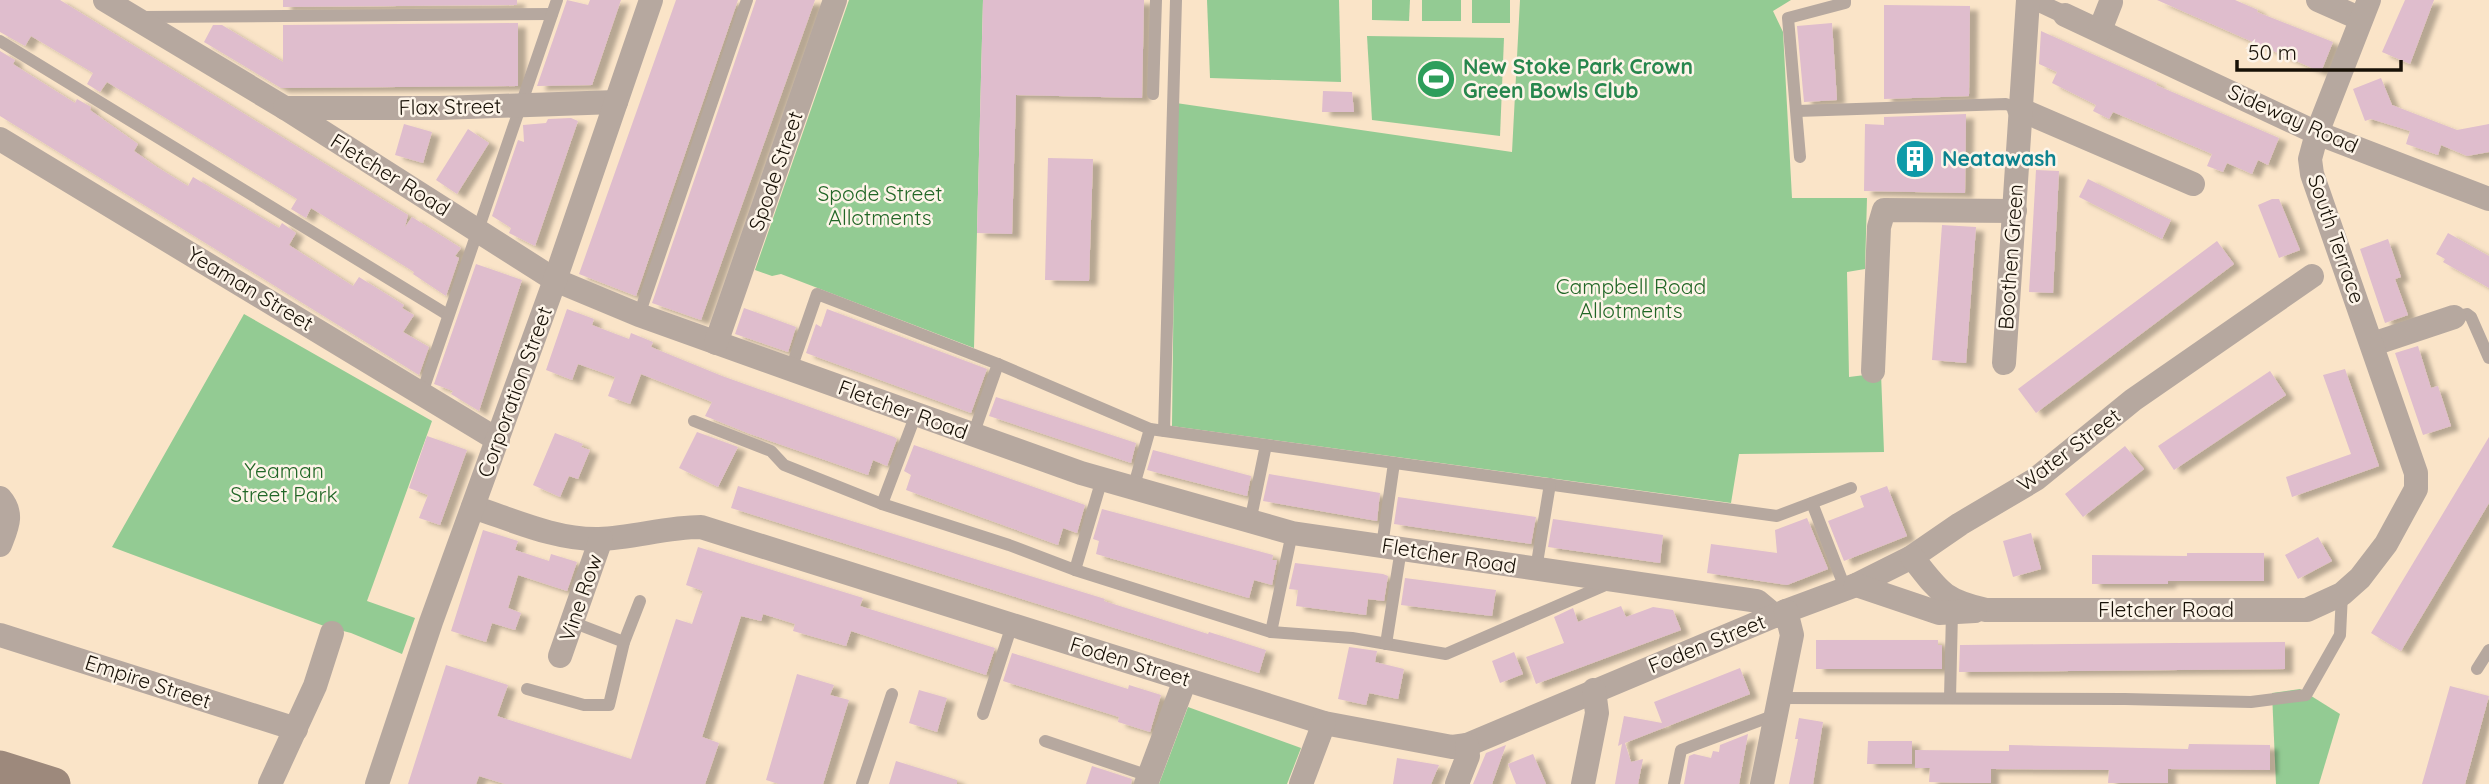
<svg xmlns="http://www.w3.org/2000/svg" width="2489" height="784" viewBox="0 0 2489 784" font-family="Quicksand,sans-serif">
  <style>
    .green { fill: #93cb93 }
    .building { fill: #dfbdcd; filter: url(#shadow) }
    .lines { fill: none; stroke-linecap: round; stroke-linejoin: round }
    .service { stroke: #b6a89f; stroke-width: 12 }
    .pedestrian { stroke: #b6a89f; stroke-width: 18 }
    .minor { stroke: #b6a89f; stroke-width: 24 }
    .secondary { stroke: #9d897c; stroke-width: 33 }
    .labels { text-anchor: middle; stroke-width: 5; stroke-linejoin: round; paint-order: stroke }
    .leisure-label { font-size: 21px; font-weight: bold; fill: #27864d; stroke: #fdf4e8; text-anchor: start }
    .street-label { font-size: 21px; fill: #171006; stroke: #fdf4e8 }
    .culture-label { font-size: 21px; font-weight: bold; fill: #0d838f; stroke: #fdf4e8; text-anchor: start }
    .park-label { font-size: 21px; fill: #216626; stroke: #fdf4e8 }
  </style>
  <defs>
    <filter id="shadow"><feDropShadow dx="8" dy="4.5" stdDeviation="2" flood-color="#0004"/></filter>
  </defs>
  <rect width="100%" height="100%" fill="#fae4c8"/>
  <g class="green">
    <path d="M849,0H983L974,348L781,274L772,276L755,270Z"/>
    <path d="M1207,0H1339L1341,82L1210,78Z"/>
    <path d="M1372,0H1410L1409,21L1372,20Z"/>
    <rect x="1422" y="0" width="39" height="21"/>
    <rect x="1472" y="0" width="38" height="23"/>
    <path d="M1520,0H1791L1773,11L1783,32L1792,198H1867L1865,269L1847,272L1849,377L1881,373L1884,452L1739,454L1731,503L1172,426L1176,103L1512,152Z"/>
    <path d="M1367,36L1504,38L1500,136L1372,120Z"/>
    <path d="M244,314L432,421L367,601L415,618L402,654L351,633L324,626L112,547Z"/>
    <path d="M2300,689L2340,714L2319,784H2276L2272,693Z"/>
    <path d="M1188,707L1301,748L1287,784H1159Z"/>
  </g>
  <g class="building">
    <path d="M0,0H60L408,215L405,227L412,217L461,248L455,256L459,258L446,296L413,274L414,272L311,208L306,218L291,209L297,199L107,82L100,92L87,84L93,73L31,36L25,46L0,32Z"/>
    <path d="M283,0H517V5L283,7Z"/>
    <path d="M567,0L588,5L590,0H621L592,85L537,86Z"/>
    <path d="M676,0H738L636,296L579,274Z"/>
    <path d="M756,0H815L701,320L652,303Z"/>
    <path d="M983,0H1144L1142,98L1016,95L1012,234L977,233Z"/>
    <path d="M2157,0H2235L2258,10L2257,12L2333,42L2321,72Z"/>
    <path d="M2405,0H2434L2410,64L2382,52Z"/>
    <path d="M1884,5L1970,6L1969,96L1884,99Z"/>
    <path d="M518,23V86L281,88L204,42L213,25H222L283,62V25Z"/>
    <path d="M1832,23L1837,100L1804,102L1797,26Z"/>
    <path d="M2041,31L2157,83L2156,85L2279,138L2268,165L2258,160L2252,174L2227,163L2223,172L2207,166L2212,154L2113,112L2109,119L2093,111L2096,105L2052,83L2057,72L2039,64Z"/>
    <path d="M0,51L15,60L13,64L48,86L75,103L77,99L91,107L90,110L138,144L134,151L157,167L188,186L193,177L279,228L282,223L296,233L289,245L353,286L359,277L404,305L402,308L414,315L403,332L429,347L419,375L0,116Z"/>
    <path d="M2381,78L2392,105L2457,130L2489,124V152L2467,156L2441,145L2438,155L2406,144L2410,131L2371,119L2365,121L2353,89Z"/>
    <path d="M1323,91L1352,92L1354,112H1322Z"/>
    <path d="M1966,114L1965,193L1864,191L1865,124L1884,125V117Z"/>
    <path d="M571,118L578,121L535,246L509,233L511,228L492,216L518,140L524,142L523,125L546,123L548,119Z"/>
    <path d="M404,124L432,132L423,163L395,155Z"/>
    <path d="M468,129L489,143L457,194L436,180Z"/>
    <path d="M1048,158L1093,159L1089,281L1045,280Z"/>
    <path d="M2036,170L2059,171L2053,293L2029,292Z"/>
    <path d="M2088,179L2171,220L2162,239L2079,197Z"/>
    <path d="M2272,199H2279L2300,250L2279,258L2258,205Z"/>
    <path d="M1942,225L1976,227L1966,363L1932,360Z"/>
    <path d="M2448,233L2489,256V288L2443,262L2445,259L2436,254Z"/>
    <path d="M2388,239L2401,277L2395,279L2408,315L2385,323L2360,249Z"/>
    <path d="M2217,241L2234,264L2036,413L2018,389Z"/>
    <path d="M476,264L522,280L479,411L451,394L453,391L434,384Z"/>
    <path d="M744,308L796,327L788,352L735,334Z"/>
    <path d="M567,309L594,319L592,325L629,339L631,333L653,342L651,347L722,376L894,437L897,439L887,466L873,460L868,475L750,434L705,416L712,402L641,374L630,404L608,396L615,377L578,364L572,380L546,370Z"/>
    <path d="M827,309L987,369L971,413L806,353L816,324L821,327Z"/>
    <path d="M2418,346L2431,388L2438,386L2451,426L2423,435L2395,353Z"/>
    <path d="M2345,369L2379,466L2292,497L2286,477L2351,454L2323,375Z"/>
    <path d="M2270,371L2286,395L2174,470L2158,446Z"/>
    <path d="M996,397L1136,443L1131,463L989,416Z"/>
    <path d="M697,432L738,447L718,487L679,468Z"/>
    <path d="M555,433L583,444L581,447L590,450L578,479L569,476L560,497L533,485Z"/>
    <path d="M427,436L467,450L440,525L419,518L428,495L409,488Z"/>
    <path d="M2489,437V503L2401,651L2371,633Z"/>
    <path d="M914,445L1085,505L1077,533L1063,528L1058,545L906,490L911,475L904,471Z"/>
    <path d="M2125,446L2144,469L2083,517L2065,494Z"/>
    <path d="M1153,450L1251,476L1247,496L1147,470Z"/>
    <path d="M1269,474L1380,493L1377,521L1263,501Z"/>
    <path d="M738,486L1105,599L1104,601L1208,634L1209,632L1266,650L1259,673L731,508Z"/>
    <path d="M1887,486L1907,536L1844,561L1828,521L1864,507L1860,496Z"/>
    <path d="M1398,497L1536,517L1531,544L1394,524Z"/>
    <path d="M1102,509L1273,555L1272,560H1277L1272,585L1254,580L1249,598L1096,554L1099,541L1093,539Z"/>
    <path d="M1807,518L1828,569L1787,585L1707,573L1711,544L1777,553L1775,530Z"/>
    <path d="M1553,519L1663,535L1660,563L1548,547Z"/>
    <path d="M483,530L518,541L515,550L549,561L551,554L577,562L567,591L518,575L508,608L521,613L515,630L492,623L486,642L451,631Z"/>
    <path d="M2031,533L2041,569L2013,577L2003,541Z"/>
    <path d="M2318,537L2332,561L2298,579L2285,555Z"/>
    <path d="M698,547L863,598L860,606L995,648L986,675L851,631L846,646L793,631L795,624L763,614L761,621L741,616L702,737L719,743L705,784H505L479,776L476,784H408L446,665L508,685L497,716L631,759L676,619L692,624L703,591L686,585Z"/>
    <path d="M2187,553H2264V581H2168V584H2092V555L2187,556Z"/>
    <path d="M1295,563L1383,574L1388,576L1384,601L1368,599L1366,615L1296,606L1298,590L1289,589Z"/>
    <path d="M1405,578L1496,590L1492,616L1401,605Z"/>
    <path d="M1621,606L1626,617L1653,607L1673,610L1681,630L1536,684L1526,657L1564,643L1554,617L1573,608L1578,622Z"/>
    <path d="M1816,640H1938V645H1942V669H1816Z"/>
    <path d="M2285,642V669L1959,672L1960,645Z"/>
    <path d="M1349,647L1377,651L1375,662L1404,669L1398,699L1369,693L1366,705L1338,699Z"/>
    <path d="M1514,652L1523,674L1500,683L1492,661Z"/>
    <path d="M1012,653L1128,689L1129,685L1161,695L1150,732L1118,722L1119,717L1003,681Z"/>
    <path d="M1740,668L1750,694L1625,743L1631,762L1643,759L1638,784H1615L1622,744L1618,746L1624,716L1662,723L1654,702Z"/>
    <path d="M797,674L834,685L830,695L849,700L823,784H779L766,780Z"/>
    <path d="M2450,686L2489,696L2465,784H2422Z"/>
    <path d="M919,690L947,698L937,732L909,723Z"/>
    <path d="M1799,718L1823,722L1813,784H1789L1798,739H1795Z"/>
    <path d="M1748,734L1739,784H1684L1689,756L1694,754L1711,758L1713,751L1719,752L1720,745Z"/>
    <path d="M1868,741H1912V764H1867Z"/>
    <path d="M2189,744L2270,745V770L2168,769V783H2108L2109,770L1991,769V783H1970L1929,782L1930,768H1915V750L2009,751V745L2188,749Z"/>
    <path d="M1506,745L1492,784H1473L1486,753Z"/>
    <path d="M1533,754L1546,784H1516L1508,764Z"/>
    <path d="M1397,758L1439,765L1431,784H1393Z"/>
    <path d="M896,761L957,780V784H889Z"/>
    <path d="M1092,766L1132,779L1131,784H1086Z"/>
  </g>
  <g class="lines">
    <g class="service">
      <path d="M143,17L552,14"/>
      <path d="M0,41L448,315"/>
      <path d="M1153,94L1156,0"/>
      <path d="M1797,111L2006,104L2019,109"/>
      <path d="M1800,157L1788,18L1845,3V0"/>
      <path d="M639,315L747,0"/>
      <path d="M2454,317L2467,314L2471,317L2489,358"/>
      <path d="M791,369L817,294L998,364L1150,429L1777,516L1851,488"/>
      <path d="M422,393L557,0"/>
      <path d="M694,421L771,451L784,465L882,504L1009,545L1075,570L1271,632L1352,638L1446,654L1610,583"/>
      <path d="M1164,431L1176,0"/>
      <path d="M973,435L998,364"/>
      <path d="M1133,489L1150,429"/>
      <path d="M1812,503L1845,588"/>
      <path d="M882,504L916,414"/>
      <path d="M1250,522L1266,445"/>
      <path d="M1382,546L1394,463"/>
      <path d="M1536,569L1550,484"/>
      <path d="M1075,570L1102,479"/>
      <path d="M572,622L624,642"/>
      <path d="M1271,632L1292,533"/>
      <path d="M1386,644L1401,549"/>
      <path d="M2477,669L2489,650"/>
      <path d="M527,689L584,705H609L624,642L640,601"/>
      <path d="M1780,698L2125,699L2251,702L2306,695L2340,635L2342,594"/>
      <path d="M1950,698L1952,612"/>
      <path d="M983,714L1012,625"/>
      <path d="M1045,741L1149,776"/>
      <path d="M862,784L892,694"/>
      <path d="M1674,784L1681,750L1775,715"/>
    </g>
    <path class="pedestrian" d="M2033,0L2065,15"/>
    <g class="minor">
      <path d="M105,0L285,108L555,280L639,315L1081,473L1292,533L1757,601L1775,616"/>
      <path d="M2318,0L2361,19"/>
      <path d="M2065,15L2317,133L2489,199"/>
      <path d="M2100,30L2111,2"/>
      <path d="M285,108H440L616,102"/>
      <path d="M2019,109L2193,184"/>
      <path d="M0,139L498,440"/>
      <path d="M716,343L835,0"/>
      <path d="M2373,344L2454,317"/>
      <path d="M2004,363L2028,0"/>
      <path d="M1873,371L1879,227L1884,210L2015,211"/>
      <path d="M0,498C14,514 7,527 0,545"/>
      <path d="M473,507C513,520 556,540 599,539C633,538 666,527 701,527L1324,723L1452,747L1467,745L1786,611L1856,585L1912,557L1960,524L2036,479L2133,400L2312,276"/>
      <path d="M1912,557C1939,591 1942,600 1986,610H2307L2342,594L2360,578L2386,544L2416,489V473L2312,174L2310,159L2317,133L2369,0"/>
      <path d="M1856,585L1939,613L1975,611"/>
      <path d="M0,635L296,729"/>
      <path d="M560,656L601,539"/>
      <path d="M270,784L315,686L332,633"/>
      <path d="M377,784L431,622L555,280L651,0"/>
      <path d="M1146,784L1185,680"/>
      <path d="M1301,784L1324,723"/>
      <path d="M1457,784L1468,756L1467,745"/>
      <path d="M1583,784L1597,713L1594,690"/>
      <path d="M1762,784L1792,635L1786,611"/>
    </g>
    <path class="secondary" d="M0,767L54,784"/>
  </g>
  <defs>
    <g id="stadium-disc" transform="scale(2.0125)"><circle r="9.5" fill="#2e9e5b" stroke="#fdf4e8"/><path d="M0-5a6.5 5 0 1 0 0 10a6.5 5 0 1 0 0-10ZM-3.5-1.8h7v3.6h-7Z" fill="#fff"/></g>
    <g id="building-disc" transform="scale(2.0125)"><circle r="9.5" fill="#0f9aa8" stroke="#fdf4e8"/><path d="M-4-6H4V6H1V3H-1V6H-4ZM-2.5-4.3h1.7v1.8h-1.7ZM.8-4.3h1.7v1.8H.8ZM-2.5-1h1.7V.8h-1.7ZM.8-1h1.7V.8H.8Z" fill="#fff"/></g>
  </defs>
  <g fill-rule="evenodd">
    <use href="#stadium-disc" x="1436" y="79"/>
    <use href="#building-disc" x="1915" y="159"/>
  </g>
  <g class="labels">
    <g class="leisure-label">
      <text x="1463" y="74">New Stoke Park Crown<tspan x="1463" dy="24">Green Bowls Club</tspan></text>
    </g>
    <g class="street-label">
      <text transform="translate(450 107) rotate(-1)" y="7">Flax Street</text>
      <text transform="translate(2293 119) rotate(24)" y="7">Sideway Road</text>
      <text transform="translate(776 171) rotate(-71)" y="7">Spode Street</text>
      <text transform="translate(390 175) rotate(32)" y="7">Fletcher Road</text>
      <text transform="translate(2336 239) rotate(71)" y="7">South Terrace</text>
      <text transform="translate(2011 257) rotate(-86)" y="7">Boothen Green</text>
      <text transform="translate(250 289) rotate(31)" y="7">Yeaman Street</text>
      <text transform="translate(515 392) rotate(-70)" y="7">Corporation Street</text>
      <text transform="translate(903 410) rotate(20)" y="7">Fletcher Road</text>
      <text transform="translate(2069 450) rotate(-37)" y="7">Water Street</text>
      <text transform="translate(1449 556) rotate(9)" y="7">Fletcher Road</text>
      <text transform="translate(581 598) rotate(-71)" y="7">Vine Row</text>
      <text x="2166" y="617">Fletcher Road</text>
      <text transform="translate(1707 644) rotate(-22)" y="7">Foden Street</text>
      <text transform="translate(1130 662) rotate(17)" y="7">Foden Street</text>
      <text transform="translate(148 682) rotate(18)" y="7">Empire Street</text>
    </g>
    <g class="culture-label">
      <text x="1942" y="166">Neatawash</text>
    </g>
    <g class="park-label">
      <text x="880" y="201">Spode Street<tspan x="880" dy="24">Allotments</tspan></text>
      <text x="1631" y="294">Campbell Road<tspan x="1631" dy="24">Allotments</tspan></text>
      <text x="284" y="478">Yeaman<tspan x="284" dy="24">Street Park</tspan></text>
    </g>
  </g>
  <path d="M2237 60v10h164v-10" fill="none" stroke="#171006" stroke-width="3.5"/>
  <text x="2248" y="60" font-size="21" fill="#171006" stroke="#fdf4e8" stroke-width="5" paint-order="stroke">50 m</text>
</svg>
